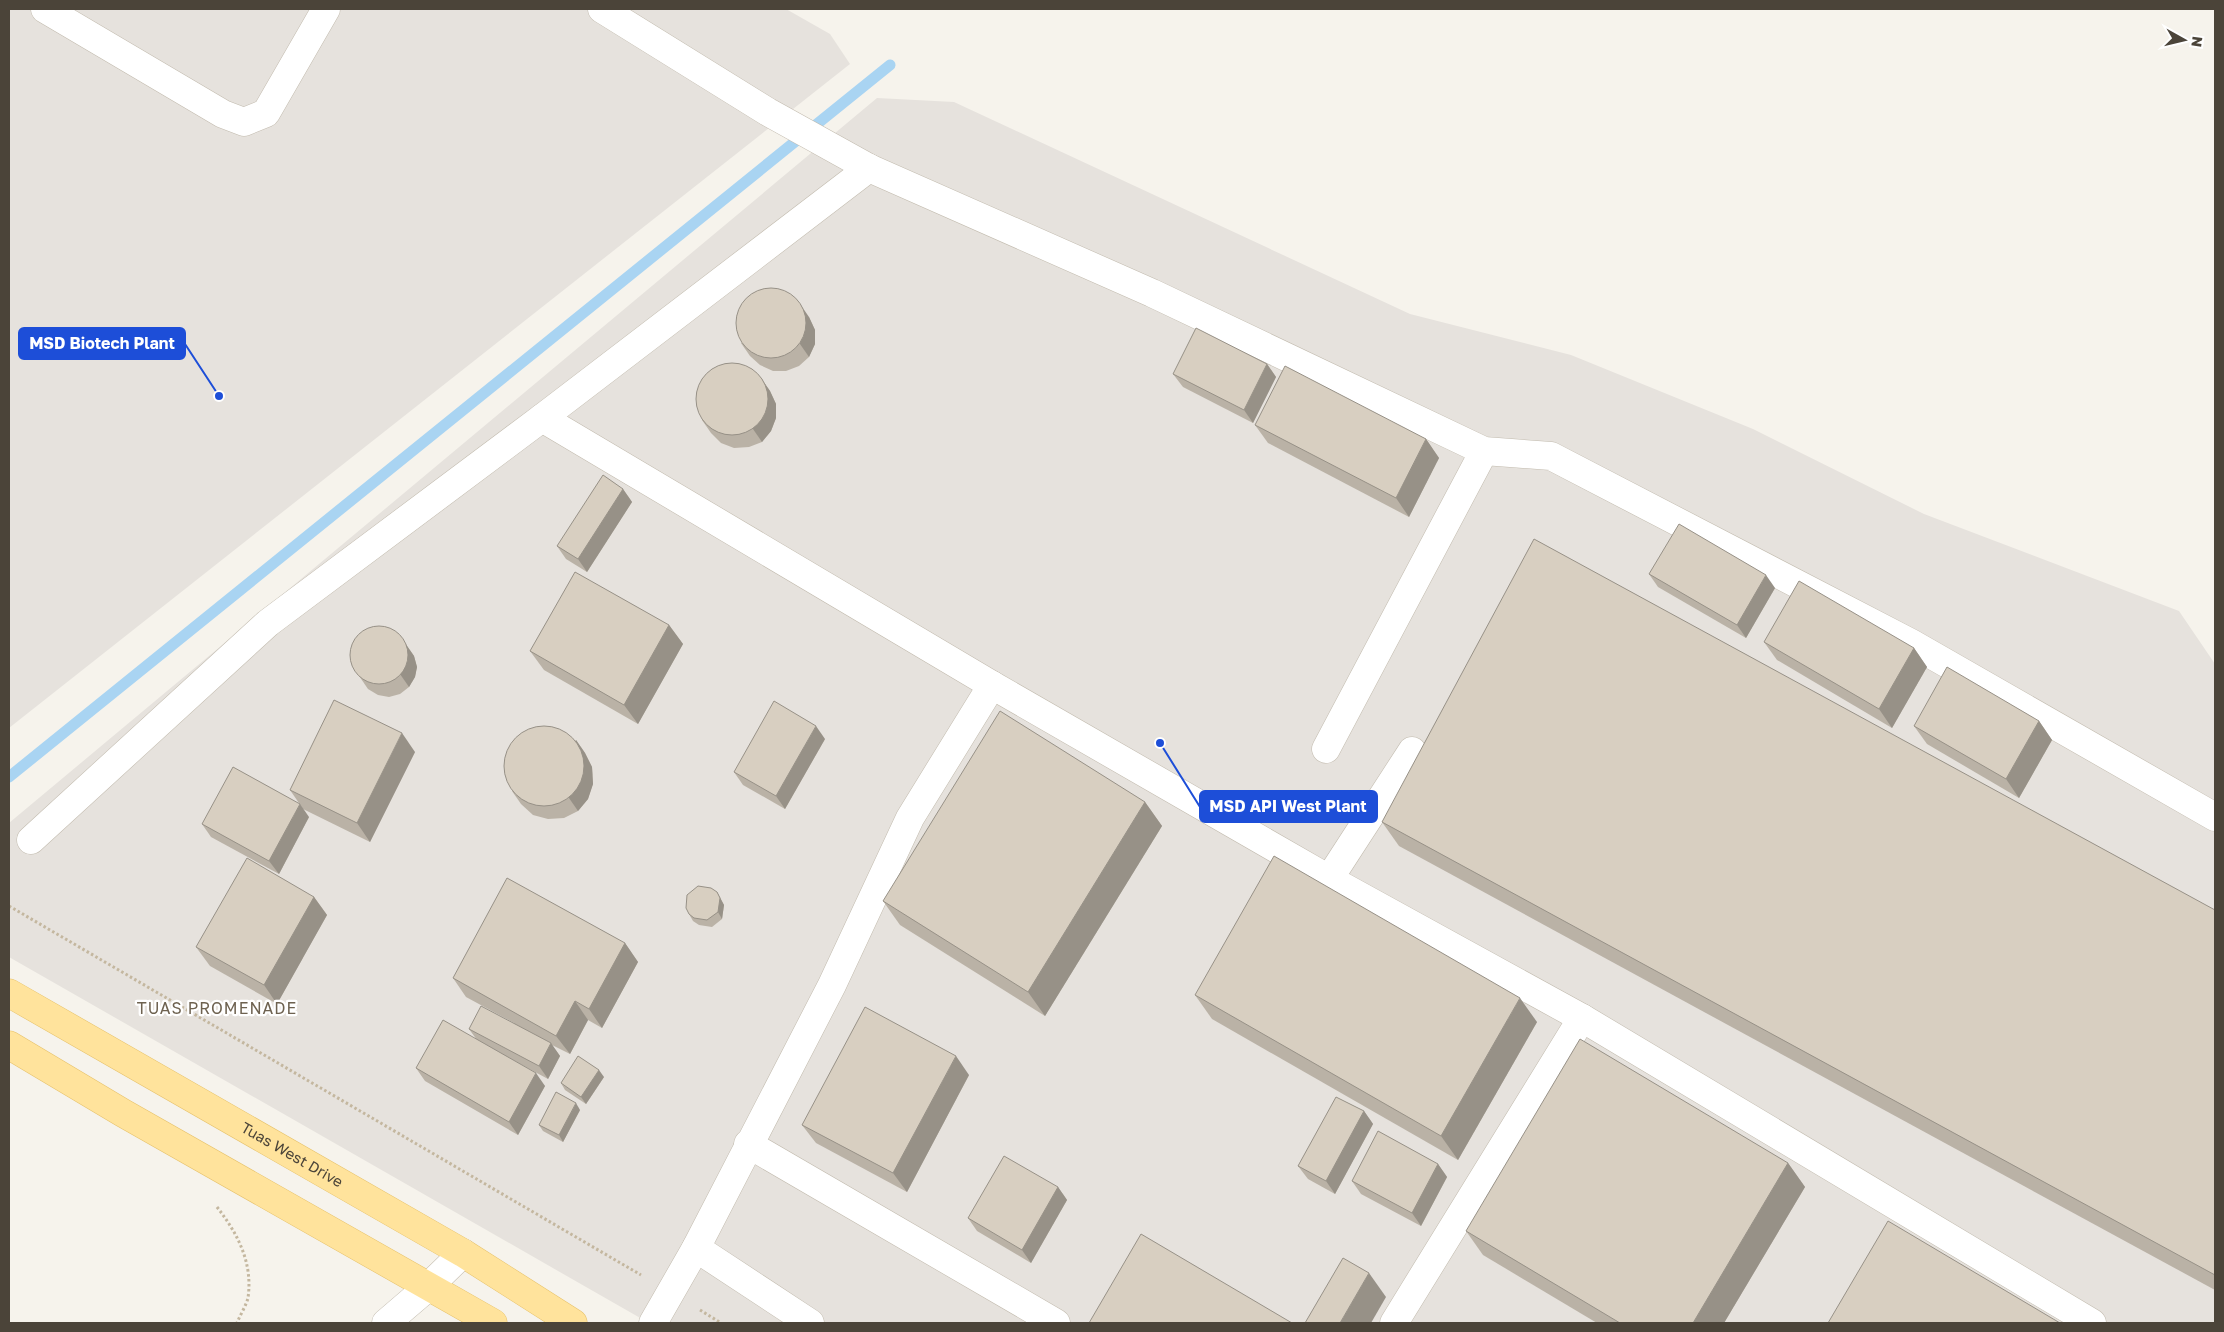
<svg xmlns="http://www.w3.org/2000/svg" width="2224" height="1332" viewBox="0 0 2224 1332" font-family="'Golos Text',sans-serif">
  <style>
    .industrial { fill: #e6e2dd }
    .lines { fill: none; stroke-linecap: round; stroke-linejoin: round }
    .stream { stroke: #a9d4f2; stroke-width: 11 }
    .minor-casing { stroke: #c2bbae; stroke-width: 29 }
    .major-casing { stroke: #e6c16a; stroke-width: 29 }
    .path { stroke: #c4b79f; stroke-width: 3; stroke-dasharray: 2.5 2.5; stroke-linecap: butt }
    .minor { stroke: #fff; stroke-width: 28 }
    .major { stroke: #ffe39c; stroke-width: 28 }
    .wall { fill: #bab2a6 }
    .shaded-wall { fill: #979187 }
    .building { fill: #d8cfc1; stroke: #979187 }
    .labels { text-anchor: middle; stroke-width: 4.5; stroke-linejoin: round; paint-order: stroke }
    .street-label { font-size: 15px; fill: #4b4439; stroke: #fff }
    .neighbourhood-label { font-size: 16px; letter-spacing: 1px; fill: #6e6250; stroke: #fff }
    .leader { fill: none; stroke: #1d4ed8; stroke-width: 2 }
    .callout-dot { fill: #1d4ed8; stroke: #fff; stroke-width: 2 }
    .callout { fill: #1d4ed8; stroke: #1d4ed8; stroke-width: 2 }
    .callout-label { font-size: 16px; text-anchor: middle; font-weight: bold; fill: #fff }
  </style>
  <rect width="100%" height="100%" fill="#f6f3ec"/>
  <g class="industrial">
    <path d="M9,9H786L830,34L850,64L9,728Z"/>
    <path d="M877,98L954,102L1410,314L1571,355L1753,429L1924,514L2179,611L2215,664V1323H649L9,957V823Z"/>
  </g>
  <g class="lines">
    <path class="stream" d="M9,777L890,65"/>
    <g class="minor-casing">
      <g id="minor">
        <path d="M45,9L223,114L244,122L266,113L326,9"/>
        <path d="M602,9L768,112L869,168L1152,293L1484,451L1551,456L1911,643L2215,817"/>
        <path d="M542,418L992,685L1329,879L1582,1018L2092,1323"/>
        <path d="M1326,749L1484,451"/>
        <path d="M31,840L268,623L542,418L869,168"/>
        <path d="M1329,879L1412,751"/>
        <path d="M748,1144L1056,1323"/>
        <path d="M696,1248L810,1323"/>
        <path d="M386,1323L428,1287L463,1253"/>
        <path d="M653,1323L696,1248L832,985L910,818L992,685"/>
        <path d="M1394,1323L1582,1018"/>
      </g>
    </g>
    <g class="major-casing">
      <g id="major">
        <path id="s1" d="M9,993L463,1253L573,1323"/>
        <path d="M9,1045L123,1113L493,1323"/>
      </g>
    </g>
    <g class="path">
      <path d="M9,906L641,1275"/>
      <path d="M217,1207C238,1234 253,1263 248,1298C246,1306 240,1315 237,1323"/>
      <path d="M700,1310L721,1323"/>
    </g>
    <use href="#minor" class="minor"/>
    <use href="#major" class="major"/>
  </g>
  <g class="wall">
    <path d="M809,317L815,330V344L809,357L799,366L786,371H773L760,365L750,356L741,343Z"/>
    <path d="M1267,364L1276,377L1253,423L1183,387L1173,374Z"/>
    <path d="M761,378L770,391L776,404V418L771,431L762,442L749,447L734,448L721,443L711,433L702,420Z"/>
    <path d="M1255,425L1426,439L1439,458L1409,517L1268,443Z"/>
    <path d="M623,489L632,502L587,572L566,559L557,546Z"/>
    <path d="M1649,574L1775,588L1746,638L1658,587Z"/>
    <path d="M669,625L683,644L638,724L544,670L530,651Z"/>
    <path d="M398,633L414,656L417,667L415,677L409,687L400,694L389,697L378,695L368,689L353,667Z"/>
    <path d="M1764,642L1914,648L1927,667L1892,728L1777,660Z"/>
    <path d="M2039,721L2052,740L2019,798L1927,744L1914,726Z"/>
    <path d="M825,739L785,809L743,785L734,772Z"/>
    <path d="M576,740L585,753L592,767L593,784L588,799L578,811L564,818L548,819L533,815L521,804L512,791Z"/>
    <path d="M415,752L370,842L303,809L290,790Z"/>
    <path d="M1145,802L1162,826L1045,1016L900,925L883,901Z"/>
    <path d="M309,817L279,874L211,837L202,824Z"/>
    <path d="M1382,822L2215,910V1290L1399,846Z"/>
    <path d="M717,892L724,905L722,919L712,927L699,925L693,921L689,914Z"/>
    <path d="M314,897L327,915L277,1004L210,966L196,947Z"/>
    <path d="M625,943L638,962L602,1028L588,1020L570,1054L552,1045L560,1056L548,1079L509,1058L545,1086L518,1135L425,1081L416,1068L477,1040L469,1029L514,1023L466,997L453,978Z"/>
    <path d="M1195,995L1537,1022L1458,1160L1212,1019Z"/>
    <path d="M969,1075L907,1192L816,1143L802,1125Z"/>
    <path d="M604,1077L586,1104L565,1090L561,1083Z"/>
    <path d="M580,1110L563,1142L543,1131L539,1125Z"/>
    <path d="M1364,1111L1373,1124L1335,1194L1308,1179L1298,1166Z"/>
    <path d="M1788,1163L1805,1187L1724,1323H1597L1483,1255L1466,1231Z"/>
    <path d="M1438,1164L1447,1177L1421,1226L1361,1194L1352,1181Z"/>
    <path d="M1058,1187L1067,1200L1031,1263L977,1231L968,1218Z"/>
  </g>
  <g class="shaded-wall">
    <path d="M800,304L809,317L815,330V344L809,357L800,344Z"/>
    <path d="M1267,364L1276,377L1253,423L1244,410Z"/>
    <path d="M761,378L770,391L776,404V418L771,431L762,442L753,429Z"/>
    <path d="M1426,439L1439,458L1409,517L1396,498Z"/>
    <path d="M623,489L632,502L587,572L578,559Z"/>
    <path d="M1766,575L1775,588L1746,638L1737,625Z"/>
    <path d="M669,625L683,644L638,724L624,705Z"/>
    <path d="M405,643L414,656L417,667L415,677L409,687L400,674Z"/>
    <path d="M1914,648L1927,667L1892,728L1879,709Z"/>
    <path d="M2039,721L2052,740L2019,798L2006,779Z"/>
    <path d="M816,726L825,739L785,809L776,796Z"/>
    <path d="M402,733L415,752L370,842L357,823Z"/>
    <path d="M576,740L585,753L592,767L593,784L588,799L578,811L569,798Z"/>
    <path d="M1145,802L1162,826L1045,1016L1028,992Z"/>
    <path d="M300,804L309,817L279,874L269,861Z"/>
    <path d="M717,892L724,905L722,919L718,912Z"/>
    <path d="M314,897L327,915L277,1004L264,985Z"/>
    <path d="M625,943L638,962L602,1028L589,1009Z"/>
    <path d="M1520,998L1537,1022L1458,1160L1441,1136Z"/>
    <path d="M575,1001L588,1020L570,1054L556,1036Z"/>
    <path d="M551,1043L560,1056L548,1079L539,1066Z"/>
    <path d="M956,1056L969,1075L907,1192L893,1173Z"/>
    <path d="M599,1070L604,1077L586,1104L581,1097Z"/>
    <path d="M536,1073L545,1086L518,1135L509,1122Z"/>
    <path d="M576,1103L580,1110L563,1142L559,1135Z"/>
    <path d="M1364,1111L1373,1124L1335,1194L1326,1181Z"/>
    <path d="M1788,1163L1805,1187L1724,1323H1693Z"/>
    <path d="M1438,1164L1447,1177L1421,1226L1412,1213Z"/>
    <path d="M1058,1187L1067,1200L1031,1263L1022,1250Z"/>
    <path d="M1369,1273L1386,1297L1371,1323H1340Z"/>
  </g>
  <g class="building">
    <circle cx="771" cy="323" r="35"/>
    <path d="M1196,328L1267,364L1244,410L1173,374Z"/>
    <circle cx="732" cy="399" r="36"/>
    <path d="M1285,366L1426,439L1396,498L1255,425Z"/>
    <path d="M603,475L623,489L578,559L557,546Z"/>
    <path d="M1679,524L1766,575L1737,625L1649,574Z"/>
    <path d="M1534,539L2215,910V1275L1382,822Z"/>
    <path d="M575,572L669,625L624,705L530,651Z"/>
    <path d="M1799,581L1914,648L1879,709L1764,642Z"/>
    <circle cx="379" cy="655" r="29"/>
    <path d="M1947,667L2039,721L2006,779L1914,726Z"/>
    <path d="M334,700L402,733L357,823L290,790Z"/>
    <path d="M774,701L816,726L776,796L734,772Z"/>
    <path d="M1000,711L1145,802L1028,992L883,901Z"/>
    <circle cx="544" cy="766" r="40"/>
    <path d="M233,767L300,804L269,861L202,824Z"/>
    <path d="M1274,856L1520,998L1441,1136L1195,995Z"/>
    <path d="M247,858L314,897L264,985L196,947Z"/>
    <path d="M507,878L625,943L589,1009L575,1001L556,1036L453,978Z"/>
    <path d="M698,886L711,888L717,892L720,898L718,912L707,920L694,918L689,914L686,908L687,895Z"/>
    <path d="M481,1006L551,1043L539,1066L469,1029Z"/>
    <path d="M865,1007L956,1056L893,1173L802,1125Z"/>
    <path d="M443,1020L536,1073L509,1122L416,1068Z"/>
    <path d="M1580,1039L1788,1163L1693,1323H1620L1466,1231Z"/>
    <path d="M578,1056L599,1070L581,1097L561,1083Z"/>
    <path d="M556,1092L576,1103L559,1135L539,1125Z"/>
    <path d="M1336,1097L1364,1111L1326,1181L1298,1166Z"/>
    <path d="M1378,1131L1438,1164L1412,1213L1352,1181Z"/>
    <path d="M1004,1156L1058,1187L1022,1250L968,1218Z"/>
    <path d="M1888,1221L2060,1323H1828Z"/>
    <path d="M1141,1234L1292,1323H1089Z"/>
    <path d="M1343,1258L1369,1273L1340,1323H1305Z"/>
  </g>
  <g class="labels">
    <g class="street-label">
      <text dy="5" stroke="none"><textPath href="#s1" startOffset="326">Tuas West Drive</textPath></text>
    </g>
    <g class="neighbourhood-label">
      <text x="217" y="1014">TUAS PROMENADE</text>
    </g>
  </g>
  <path class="leader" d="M219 396L185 344M1160 743L1200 807"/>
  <g class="callout-dot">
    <circle cx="219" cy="396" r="5"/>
    <circle cx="1160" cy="743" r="5"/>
  </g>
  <g class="callout">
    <rect x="19" y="328" width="166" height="31" rx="5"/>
    <rect x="1200" y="791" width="177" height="31" rx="5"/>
  </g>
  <g class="callout-label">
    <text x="102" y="349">MSD Biotech Plant</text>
    <text x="1288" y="812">MSD API West Plant</text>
  </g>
  <rect width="2224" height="1332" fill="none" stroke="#4b4439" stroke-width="20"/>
  <g transform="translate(2184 40) rotate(98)" stroke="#ffffff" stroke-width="4" paint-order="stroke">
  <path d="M0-4L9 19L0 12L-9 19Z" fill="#4b4439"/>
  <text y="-8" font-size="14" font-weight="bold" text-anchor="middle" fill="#4b4439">N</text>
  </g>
</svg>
